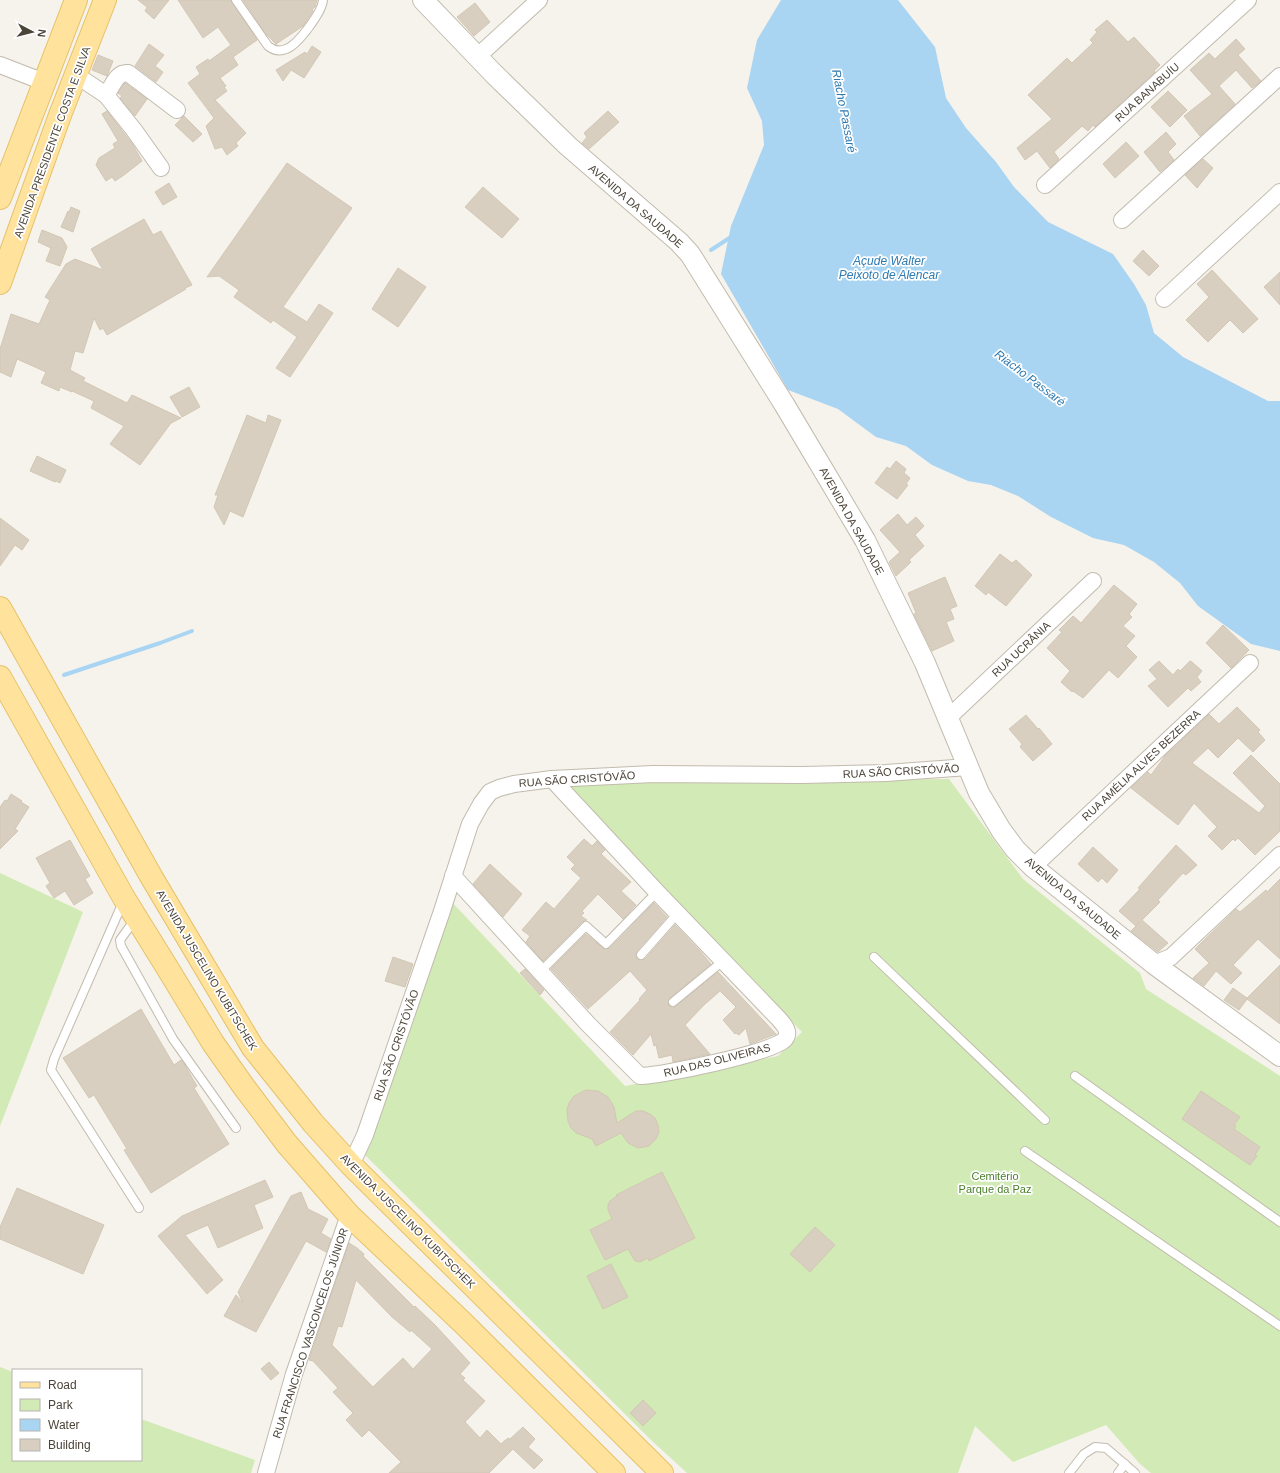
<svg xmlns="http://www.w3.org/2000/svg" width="1280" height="1473" viewBox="0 0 1280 1473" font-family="Helvetica,sans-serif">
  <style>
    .green { fill: #d2eab5 }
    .water { fill: #a9d4f2 }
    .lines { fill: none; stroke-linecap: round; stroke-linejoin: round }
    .stream { stroke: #a9d4f2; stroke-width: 4 }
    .building { fill: #d8cfc1; stroke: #d3c7b4; fill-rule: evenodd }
    .service-casing { stroke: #c2bbae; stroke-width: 10 }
    .minor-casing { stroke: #c2bbae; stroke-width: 18 }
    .tertiary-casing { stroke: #c2bbae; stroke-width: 22 }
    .primary-casing { stroke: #e6c16a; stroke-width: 24 }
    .service { stroke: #fff; stroke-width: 8 }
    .minor { stroke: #fff; stroke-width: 16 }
    .tertiary { stroke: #fff; stroke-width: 20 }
    .primary { stroke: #ffe39c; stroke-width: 22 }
    .labels { text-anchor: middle; stroke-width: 3.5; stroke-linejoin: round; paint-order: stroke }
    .street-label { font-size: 11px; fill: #4b4439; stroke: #fff }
    .park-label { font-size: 11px; fill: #4a7f2a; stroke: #fff }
    .water-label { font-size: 12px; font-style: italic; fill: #2e7ab2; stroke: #fff }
  </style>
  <rect width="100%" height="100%" fill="#f6f3ec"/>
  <g class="green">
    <path d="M949,779L1023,879L1140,973L1146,989L1280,1076V1473H1151L1140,1464L1106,1425L1013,1462L975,1426L958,1473H687L650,1439L365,1155L449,899L625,1086L778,1056L802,1032L569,793L573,783Z"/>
    <path d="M0,873L83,912L0,1126Z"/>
    <path d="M0,1367L13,1372V1460H141V1419L255,1460L251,1473H0Z"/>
  </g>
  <path class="water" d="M781,0H898L935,47L946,98L966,128L996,162L1014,187L1048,222L1113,254L1134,284L1146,305L1154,333L1183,357L1268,401H1280V651L1251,644L1198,606L1180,583L1154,562L1124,545L1093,538L1051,517L1018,496L991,485L968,481L932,465L906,446L876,437L838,409L788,390L721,274L731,226L764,145L762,121L747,88L757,40Z"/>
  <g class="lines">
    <g class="stream">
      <path d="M711,250L731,237"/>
      <path d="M64,675L160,643L192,631"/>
    </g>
  </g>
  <g class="building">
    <path d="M138,0H169L154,19L145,11L147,7Z"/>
    <path d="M178,0H231L257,40L233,57L238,65L220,78L226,86L224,87L227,91L215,100L246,133L236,143L238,146L227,155L222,147L215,149L206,126L214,118L188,83L200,74L196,67L208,59L209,61L231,45L218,27L203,38Z"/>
    <path d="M243,0H317L315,7L312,9L313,11L303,26L276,44L266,34Z"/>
    <path d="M475,3L490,22L474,36L457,17Z"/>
    <path d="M1107,20L1128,42L1134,37L1160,65L1154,71L1155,72L1095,127L1093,125L1088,131L1082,126L1054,152L1059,159L1050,168L1037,151L1025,160L1017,148L1052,119L1028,95L1067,58L1072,63L1093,43L1090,40L1097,32L1095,30Z"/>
    <path d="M1236,39L1245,49L1238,55L1261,81L1252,88L1236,70L1219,86L1235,104L1200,136L1184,116L1212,94L1190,70L1209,53L1215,59Z"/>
    <path d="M149,44L164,55L155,66L163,72L156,82L135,66Z"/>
    <path d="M312,46L321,52L304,78L291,70L283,81L276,70L305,52L307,54Z"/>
    <path d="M98,55L113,61L107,76L92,70Z"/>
    <path d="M125,83L147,99L135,116L120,98L122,96L118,93Z"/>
    <path d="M1168,91L1187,110L1170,127L1151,107Z"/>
    <path d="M107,111L133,145L142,161L124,175L115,181L112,177L106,181L96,165L99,158L115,148L113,144L118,141L102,114Z"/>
    <path d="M608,111L619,122L589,149L582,143L587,137L584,133Z"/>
    <path d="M184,116L202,134L193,142L175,125Z"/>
    <path d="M1166,132L1176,144L1168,152L1174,160L1160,172L1144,152Z"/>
    <path d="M1126,142L1139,156L1115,178L1103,164Z"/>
    <path d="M1203,159L1213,168L1197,188L1185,175Z"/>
    <path d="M287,163L352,208L283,307L307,322L319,304L333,313L290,377L276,368L297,337L273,320L271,323L234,297L239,290L219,276L207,277Z"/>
    <path d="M169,183L177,197L163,205L155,192Z"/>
    <path d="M483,187L519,219L502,238L465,207Z"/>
    <path d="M71,207L80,211L73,232L61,227L68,211L69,212Z"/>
    <path d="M144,219L153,235L161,231L192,285L185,288L186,289L107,335L103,328L100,330L94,318L83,353L75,351L70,370L85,378L83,381L127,403L132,395L181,418L171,423L140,465L110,444L124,426L91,408L94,401L72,391V392L60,387L59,391L41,383L46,372L17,359L11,377L0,372V349L11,314L39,324L50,300L45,297L66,264L75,259L103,270L91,249Z"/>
    <path d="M42,230L62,238L67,247L60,266L46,261L51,248L38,242Z"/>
    <path d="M1143,250L1159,266L1149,276L1133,261Z"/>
    <path d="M398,268L426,287L398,327L372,309Z"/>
    <path d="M1212,270L1258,319L1243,333L1230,320L1208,342L1186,320L1209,297L1197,284Z"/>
    <path d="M1280,272V305L1264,287Z"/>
    <path d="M189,387L200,407L182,417L170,397Z"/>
    <path d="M247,415L266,423L268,415L281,420L243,517L230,511L224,525L214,507L218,495H215Z"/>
    <path d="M37,456L66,470L60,483L56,481L55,482L30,471Z"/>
    <path d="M896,461L906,469L904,473L910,478L906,484L908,485L897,499L875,483L887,467L890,469Z"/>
    <path d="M898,514L907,525L916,517L924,526L915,535L924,546L909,560L911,562L896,576L889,562L900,552L880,530Z"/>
    <path d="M0,518L29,540L22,550L15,545L0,566Z"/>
    <path d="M1000,554L1012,563L1016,560L1032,575L1006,606L988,592L986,595L975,586Z"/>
    <path d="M945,577L957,606L950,609L954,619L946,622L954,641L932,651L914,614L916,613L908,593Z"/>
    <path d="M1114,585L1137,604L1129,614L1132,617L1123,626L1135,636L1126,646L1137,657L1118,678L1109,670L1083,698L1073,691L1072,692L1061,682L1070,671L1047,648L1062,632L1059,630L1073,616L1081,623Z"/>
    <path d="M1223,625L1249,650L1231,668L1206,643Z"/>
    <path d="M1159,661L1173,675L1178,669L1180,671L1190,661L1192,662L1202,671L1197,677L1201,682L1191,691L1188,688L1168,707L1148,686L1157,679L1149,670Z"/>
    <path d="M1237,707L1260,730L1258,732L1265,740L1253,752L1238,738L1218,758L1208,748L1192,763L1259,813L1265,806L1233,773L1251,755L1280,784V831L1255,855L1238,838L1235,841L1233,839L1222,850L1208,836L1217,827L1194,803L1178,825L1131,788L1148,772L1151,775L1165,756L1209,714L1219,724Z"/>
    <path d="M1026,715L1038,729L1039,728L1052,744L1033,761L1020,747L1022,744L1009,729Z"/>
    <path d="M11,794L22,801L21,802L29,807L15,829L18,831L0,849V807L5,800L7,801Z"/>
    <path d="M584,839L592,846L597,841L605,850L601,854L631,882L621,891L636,905L623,919L598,894L582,911L584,913L581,916L587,920L582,922L543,961L526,942L530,936L522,930L546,902L554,909L581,878L571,869L575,865L567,857Z"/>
    <path d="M70,840L90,876L85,879L93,893L74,905L65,891L54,898L46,886L50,883L36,858Z"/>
    <path d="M1176,845L1197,865L1186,875L1183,873L1158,900L1160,902L1142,920L1168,943L1158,952L1131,931L1140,922L1136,926L1119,911L1140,889L1138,888Z"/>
    <path d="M1093,847L1118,870L1107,883L1102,878L1098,882L1078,864Z"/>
    <path d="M490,864L522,894L503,917L473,884Z"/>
    <path d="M1280,879V959L1258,939L1233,965L1242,973L1231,984L1216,971L1204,986L1193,978L1209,963L1195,949L1236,909L1240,912L1266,890L1267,892Z"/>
    <path d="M654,903L667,917L637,951L636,954L637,959L640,960L645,959L675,925L699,950L711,964L670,998L668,1002L669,1006L674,1007L676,1006L718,972L776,1034L750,1044L746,1028L739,1035L736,1033L735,1034L723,1020L736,1007L720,991L704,1005L685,1025L710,1054L673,1062L672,1055L659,1058L656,1045L654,1046L651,1034L633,1055L610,1032L640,1000L639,999L647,990L630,971L588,1009L551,969L586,934L603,948L607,949L610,948Z"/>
    <path d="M393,957L413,964L405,987L385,981Z"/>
    <path d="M1280,965V1024L1247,999L1239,1010L1224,1000L1233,988L1247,998Z"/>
    <path d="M525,969L544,990L540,995L520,973Z"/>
    <path d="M141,1009L174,1065L181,1060L183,1062L197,1086L194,1088L229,1144L151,1193L124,1150L127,1149L94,1095L89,1098L63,1058Z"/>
    <path d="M586,1090L598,1091L608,1097L614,1107L617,1123L636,1111H643L650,1114L655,1118L658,1125L659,1132L656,1139L649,1146L638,1148L628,1143L621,1133L596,1146L592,1139L576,1133L571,1128L568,1121L567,1109L569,1103L574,1096Z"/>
    <path d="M1201,1091L1240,1117L1234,1125L1236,1126L1234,1129L1260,1147L1255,1155L1257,1156L1250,1165L1182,1119Z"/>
    <path d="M662,1172L695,1238L649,1261L648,1258L640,1262L635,1261L628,1249L605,1260L590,1230L612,1219L608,1210V1205L610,1201L617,1196L616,1195Z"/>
    <path d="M265,1180L273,1197L254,1205L263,1228L218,1248L208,1225L185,1235L223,1280L207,1294L158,1236L182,1216Z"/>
    <path d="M17,1188L104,1225L83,1274L0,1239V1227Z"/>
    <path d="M301,1192L308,1209L328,1219L321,1233L331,1239L326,1252L306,1241L256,1332L224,1316L236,1295L243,1303L238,1292L291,1196Z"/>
    <path d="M815,1227L835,1245L810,1272L790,1254Z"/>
    <path d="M349,1243L357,1248L364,1254L363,1256L414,1307L415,1306L435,1325L470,1363L460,1374L465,1378L463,1380L485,1401L465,1422L480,1438L487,1430L501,1444L508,1438L510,1439L523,1427L535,1439L528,1447L543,1460L534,1469L513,1449L489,1473H389L401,1462L369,1430L362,1437L346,1420L353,1413L333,1392L338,1388L313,1361L309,1360ZM356,1280L392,1317L410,1332L411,1330L432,1349L413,1369L403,1358L373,1387L332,1345L338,1326L342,1327Z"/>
    <path d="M611,1264L628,1297L603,1309L587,1276Z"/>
    <path d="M269,1362L279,1373L271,1380L261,1369Z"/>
    <path d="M643,1400L656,1413L643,1426L630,1413Z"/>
  </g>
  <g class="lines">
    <g class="service-casing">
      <g id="service">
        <path d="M236,0L268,46C273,50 279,52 286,49C298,45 322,12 323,0"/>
        <path d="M123,902L54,1059L51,1070L139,1208"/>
        <path d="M136,918L120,940L121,946L173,1039L236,1128"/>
        <path d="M641,955L678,913"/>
        <path d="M874,957L1045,1120"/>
        <path d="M540,972L586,926L606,944L657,892"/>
        <path d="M673,1002L723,961"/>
        <path d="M1075,1076L1280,1222"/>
        <path d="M1025,1151L1280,1326"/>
        <path d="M1069,1473L1084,1454L1095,1447L1106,1448L1135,1473"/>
        <path d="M1118,1473L1125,1464"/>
      </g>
    </g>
    <g class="minor-casing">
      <g id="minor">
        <path d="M477,57L539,0"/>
        <path d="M0,65L44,82"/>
        <path d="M76,75L106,95C113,86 116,72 128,73L177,110"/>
        <path d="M106,95L134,130L161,168"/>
        <path d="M1045,185L1248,0"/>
        <path d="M1122,220L1280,76"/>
        <path d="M1164,299L1280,192"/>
        <path d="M948,718L1093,581"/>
        <path d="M1033,867L1250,663"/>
        <path d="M453,876L588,1024L640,1076C659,1076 777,1052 785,1039C791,1031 783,1024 778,1018L657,892L552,779"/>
        <path d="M1154,964L1171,957L1280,855"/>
        <path d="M351,1165L365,1135L442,911L470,824L481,804L490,792L499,788L514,784L552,779L653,774L802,775L886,773L968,767"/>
        <path d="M266,1473L294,1374L349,1215"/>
      </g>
    </g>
    <g class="tertiary-casing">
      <path id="tertiary" d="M423,0L494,74L568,146L679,242L690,254L784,404L865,540L925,663L979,793L1001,830L1015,849L1033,867L1154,964L1280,1056"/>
    </g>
    <g class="primary-casing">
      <g id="primary">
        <path d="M0,198L76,0"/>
        <path d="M0,283L60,115L105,0"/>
        <path d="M0,608L152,878L253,1048L313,1123L351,1165L662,1473"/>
        <path d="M0,677L124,898L168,969L213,1043L244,1087L287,1144L349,1215L462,1322L614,1473"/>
      </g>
    </g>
    <use href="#service" class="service"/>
    <use href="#minor" class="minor"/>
    <use href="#tertiary" class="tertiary"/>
    <use href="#primary" class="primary"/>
  </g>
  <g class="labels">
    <g class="street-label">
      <text transform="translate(1147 92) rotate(-42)" y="4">RUA BANABUÍU</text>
      <text transform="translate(52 142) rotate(-70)" y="4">AVENIDA PRESIDENTE COSTA E SILVA</text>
      <text transform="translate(636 206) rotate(41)" y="4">AVENIDA DA SAUDADE</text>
      <text transform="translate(852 521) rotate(61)" y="4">AVENIDA DA SAUDADE</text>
      <text transform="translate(1021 649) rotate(-43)" y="4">RUA UCRÂNIA</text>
      <text transform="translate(1141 765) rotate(-43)" y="4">RUA AMÉLIA ALVES BEZERRA</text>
      <text transform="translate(901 771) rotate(-3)" y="4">RUA SÃO CRISTÓVÃO</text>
      <text transform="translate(577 779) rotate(-4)" y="4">RUA SÃO CRISTÓVÃO</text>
      <text transform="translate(1073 898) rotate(40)" y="4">AVENIDA DA SAUDADE</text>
      <text transform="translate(207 970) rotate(59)" y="4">AVENIDA JUSCELINO KUBITSCHEK</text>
      <text transform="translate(396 1045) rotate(-71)" y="4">RUA SÃO CRISTÓVÃO</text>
      <text transform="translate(717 1060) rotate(-14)" y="4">RUA DAS OLIVEIRAS</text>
      <text transform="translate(408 1221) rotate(45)" y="4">AVENIDA JUSCELINO KUBITSCHEK</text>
      <text transform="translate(310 1333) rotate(-72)" y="4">RUA FRANCISCO VASCONCELOS JÚNIOR</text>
    </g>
    <g class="park-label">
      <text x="995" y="1180">Cemitério<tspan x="995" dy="13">Parque da Paz</tspan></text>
    </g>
    <g class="water-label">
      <text transform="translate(844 111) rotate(79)" y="4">Riacho Passaré</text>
      <text x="889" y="265">Açude Walter<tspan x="889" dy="14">Peixoto de Alencar</tspan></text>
      <text transform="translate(1030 378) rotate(37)" y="4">Riacho Passaré</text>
    </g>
  </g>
  <rect x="12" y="1369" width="130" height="92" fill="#ffffff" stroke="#b7b4b0"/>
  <rect x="20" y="1382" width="20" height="6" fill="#ffe39c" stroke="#b7b4b0"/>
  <text x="48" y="1389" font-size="12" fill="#4b4439">Road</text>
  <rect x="20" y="1399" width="20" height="12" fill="#d2eab5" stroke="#b7b4b0"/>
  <text x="48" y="1409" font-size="12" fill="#4b4439">Park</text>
  <rect x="20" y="1419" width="20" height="12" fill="#a9d4f2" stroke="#b7b4b0"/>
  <text x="48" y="1429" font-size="12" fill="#4b4439">Water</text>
  <rect x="20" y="1439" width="20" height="12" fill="#d8cfc1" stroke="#b7b4b0"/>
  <text x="48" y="1449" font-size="12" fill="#4b4439">Building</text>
  <g transform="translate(32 32) rotate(97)" stroke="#ffffff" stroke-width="3" paint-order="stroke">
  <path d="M0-3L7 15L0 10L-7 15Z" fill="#4b4439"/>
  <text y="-6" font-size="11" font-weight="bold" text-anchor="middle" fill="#4b4439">N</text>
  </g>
</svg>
